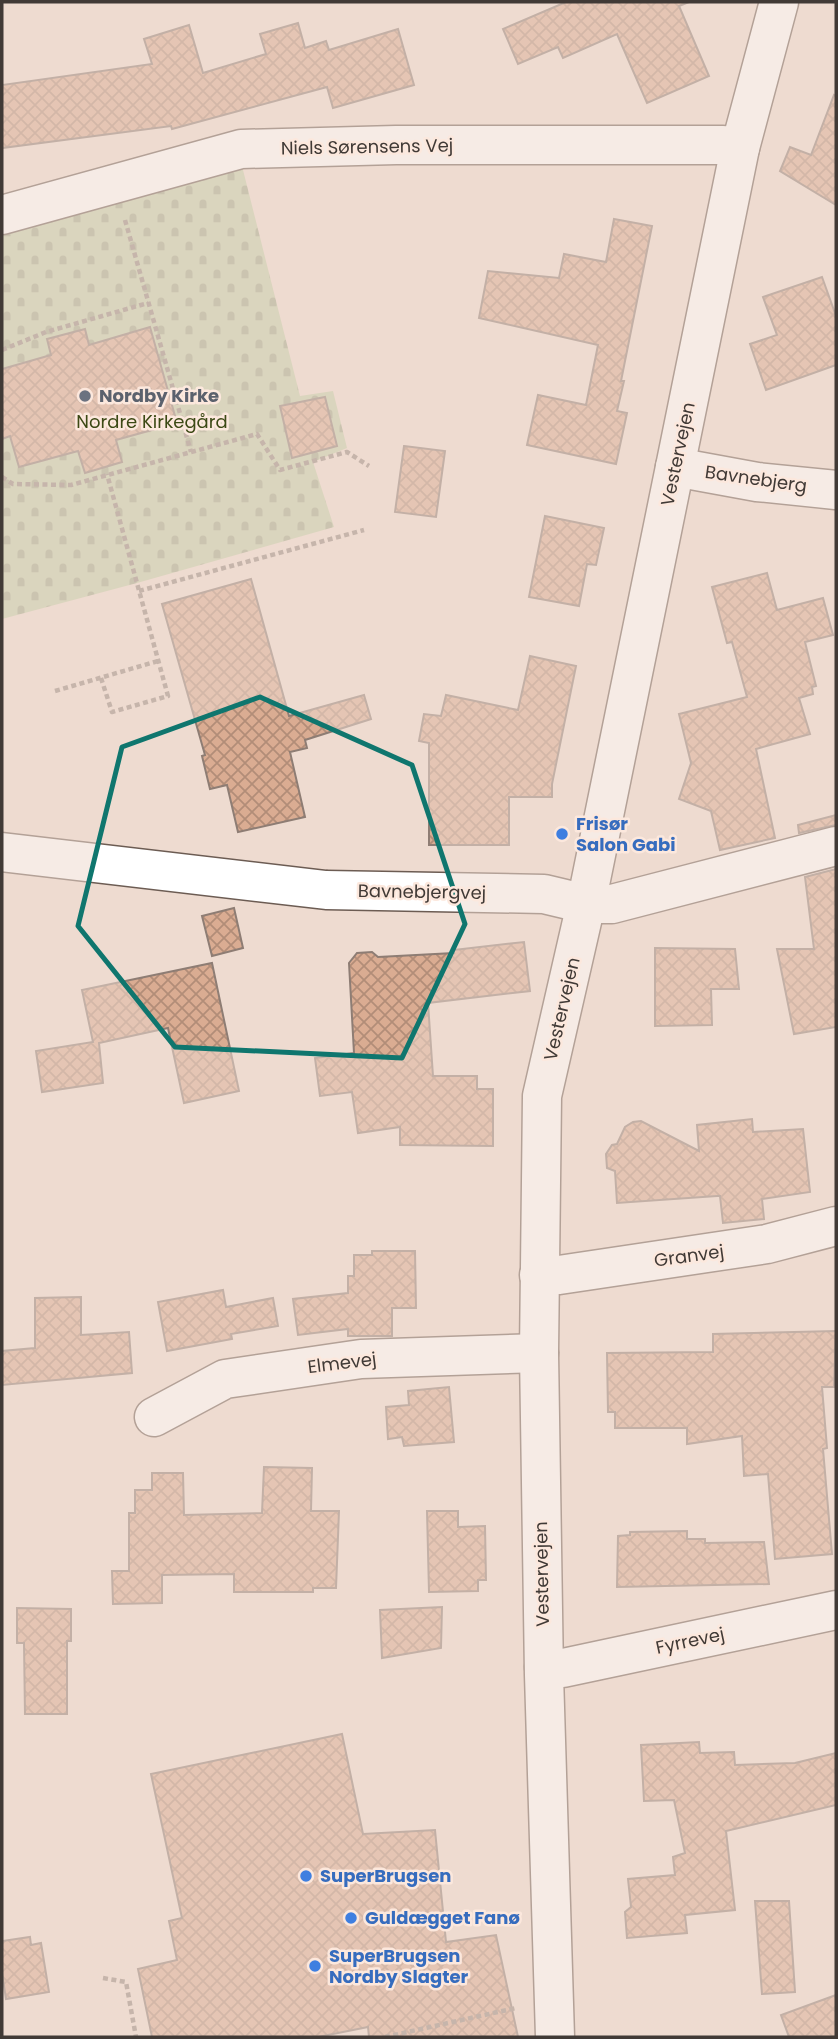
<svg xmlns="http://www.w3.org/2000/svg" width="838" height="2039" viewBox="0 0 838 2039" font-family="Poppins,sans-serif">
  <style>
    .cemetery { fill: url(#cemetery-stones) }
    .building { fill: url(#building-cross-hatch); stroke: #8e7d74; stroke-width: 2 }
    .lines { fill: none; stroke-linecap: round; stroke-linejoin: round }
    .minor-casing { stroke: #6c5c53; stroke-width: 41 }
    .path { stroke: #94877f; stroke-width: 4.5; stroke-dasharray: 5 3.5; stroke-linecap: butt }
    .minor { stroke: #fff; stroke-width: 38 }
    .marked { fill: none; stroke: #0f766e; stroke-width: 5; stroke-linejoin: round }
    .worship-dot { fill: #6b7280; stroke: #fce8dd; stroke-width: 2.5 }
    .shop-dot { fill: #3f7fe0; stroke: #fce8dd; stroke-width: 2.5 }
    .labels { text-anchor: middle; stroke-width: 5; stroke-linejoin: round; paint-order: stroke }
    .street-label { font-size: 18px; fill: #413a36; stroke: #fce8dd }
    .worship-label { font-size: 18px; font-weight: bold; fill: #5b616d; stroke: #fce8dd; text-anchor: start }
    .park-label { font-size: 18px; fill: #3c4915; stroke: #fce8dd }
    .shop-label { font-size: 18px; font-weight: bold; fill: #366cbe; stroke: #fce8dd; text-anchor: start }
  </style>
  <defs>
    <pattern id="cemetery-stones" width="16" height="16" patternUnits="userSpaceOnUse" patternTransform="scale(1.75)"><rect width="16" height="16" fill="#c2cea8"/><path d="M2 7V4a2 2 0 0 1 4 0v3zM10 15v-3a2 2 0 0 1 4 0v3z" fill="#9fa88a"/></pattern>
    <pattern id="building-cross-hatch" width="8" height="8" patternUnits="userSpaceOnUse" patternTransform="scale(1.75)"><rect width="8" height="8" fill="#daac92"/><path d="M0 0l8 8M0 8l8-8" fill="none" stroke="#b28d78"/></pattern>
  </defs>
  <rect width="100%" height="100%" fill="#eedbd0"/>
  <path class="cemetery" d="M242,166L300,396L333,391L347,448L313,462L334,527L137,583L2,619V233Z"/>
  <g class="building">
    <path d="M566,2H689L679,6L709,76L647,103L617,34L563,58L558,47L518,64L503,29Z"/>
    <path d="M298,23L305,48L326,41L329,50L398,29L414,85L333,108L327,87L172,129L171,126L2,148V85L152,64L144,39L189,25L203,73L266,54L260,34Z"/>
    <path d="M834,95L836,96V205L780,171L790,147L811,155Z"/>
    <path d="M614,219L652,226L621,381H624L617,411L627,413L616,464L527,445L538,395L586,405L598,345L479,318L488,271L559,278L564,254L606,262Z"/>
    <path d="M822,277L836,316V365L766,390L750,344L777,335L763,297Z"/>
    <path d="M150,327L177,423L116,440L122,462L85,473L78,451L19,467L10,436L2,439V369L51,355L47,339L85,329L89,345Z"/>
    <path d="M325,397L337,446L292,458L280,406Z"/>
    <path d="M404,446L445,451L436,517L395,512Z"/>
    <path d="M545,516L604,528L596,565L587,564L579,606L529,597Z"/>
    <path d="M767,573L777,610L823,598L833,635L805,642L816,686L812,687L813,694L799,698L810,734L756,749L775,838L720,850L711,811L679,799L691,763L679,714L747,697L732,642L727,643L712,587Z"/>
    <path d="M251,579L289,716L364,695L371,719L305,740L307,748L290,752L305,817L238,832L227,785L210,789L202,756L205,755L162,604Z"/>
    <path d="M530,656L576,666L552,784V797H509V845H429V743L419,741L424,714L441,716L446,695L518,710Z"/>
    <path d="M836,815V825L799,833L798,825Z"/>
    <path d="M836,869V1027L794,1034L777,949H814L805,877Z"/>
    <path d="M234,908L243,948L212,956L202,916Z"/>
    <path d="M524,942L530,991L428,1003L433,1076H477V1089H493V1146L400,1145V1127L358,1133L352,1092L320,1096L315,1058L354,1053L349,963L357,953L372,952L378,957L454,953L453,950Z"/>
    <path d="M655,948L735,949L739,989H711L712,1025L655,1026Z"/>
    <path d="M212,963L239,1091L184,1103L168,1028L99,1043L103,1083L42,1092L36,1051L93,1042L82,990Z"/>
    <path d="M752,1119L753,1132L803,1129L810,1192L762,1199L764,1219L723,1223L720,1196H717L617,1203L615,1171L607,1168L606,1154L612,1145L617,1144L625,1127L633,1122L641,1121L699,1151L697,1125Z"/>
    <path d="M372,1251H415L416,1308H392V1336H348V1329L298,1335L293,1299L348,1293V1276H354V1255H372Z"/>
    <path d="M223,1290L226,1307L273,1298L278,1326L231,1334L232,1339L167,1351L158,1302Z"/>
    <path d="M81,1297V1335L129,1332L132,1373L2,1385V1351L35,1348V1298Z"/>
    <path d="M836,1331L834,1387H822L827,1448L823,1449L832,1554L775,1559L768,1474L744,1476L742,1436L687,1444V1428H615V1412H608L607,1353L713,1352V1334Z"/>
    <path d="M449,1387L454,1442L404,1446L402,1437L388,1439L386,1407L409,1405L408,1391Z"/>
    <path d="M264,1467L312,1468L311,1511H339L336,1588H313V1592H234V1574L162,1575V1603L113,1604L112,1571H129V1513H135V1490H152V1473H183L184,1515L262,1513Z"/>
    <path d="M427,1511H458V1527L485,1526L486,1580H478V1591L429,1592Z"/>
    <path d="M687,1531V1539H705V1543L764,1542L769,1584L617,1587L618,1536L630,1535V1532Z"/>
    <path d="M442,1607L441,1648L382,1658L380,1610Z"/>
    <path d="M17,1608L71,1609V1641H67V1714H25L24,1643H17Z"/>
    <path d="M342,1734L363,1834L435,1830L446,1942L496,1935L518,2037H369L368,2027L318,2037H152L138,1969L177,1960L169,1921L182,1918L151,1774Z"/>
    <path d="M699,1742L700,1753L734,1752L735,1765L795,1763L836,1753V1805L726,1831L735,1910L685,1915L687,1933L627,1938L625,1912L631,1907L628,1879L675,1875L673,1857L685,1853L674,1800L644,1801L641,1745Z"/>
    <path d="M755,1901H789L795,1992L762,1994Z"/>
    <path d="M30,1937L31,1945L41,1943L49,1992L6,1999L2,1973V1941Z"/>
    <path d="M836,1995V2037H789L781,2015Z"/>
  </g>
  <g class="lines">
    <g class="minor-casing">
      <g id="minor">
        <path d="M2,215L241,149L396,145H723L740,148"/>
        <path d="M675,467L757,482L836,490"/>
        <path d="M2,852L326,890L544,894L586,904H612L836,846"/>
        <path d="M539,1275H559L767,1244L836,1226"/>
        <path d="M154,1417L225,1379L361,1359L539,1353"/>
        <path d="M544,1667L563,1668L836,1610"/>
        <path d="M555,2037L544,1675L539,1353L542,1096L586,904L740,148L779,2"/>
      </g>
    </g>
    <g class="path">
      <path d="M125,220L191,452"/>
      <path d="M2,350L46,332L148,303"/>
      <path d="M2,477L13,484L71,485L257,434L280,470L347,452L369,466"/>
      <path d="M139,591L364,530"/>
      <path d="M101,678L112,712L168,696L107,474"/>
      <path d="M55,691L158,661"/>
      <path d="M103,1978L126,1982L136,2037"/>
      <path d="M385,2037L516,2008"/>
    </g>
    <use href="#minor" class="minor"/>
  </g>
  <path d="M0 0H838V2039H0ZM260,697L412,765L465,924L402,1058L175,1047L78,926L122,747Z" fill="#eedbd0" fill-opacity=".55" fill-rule="evenodd"/>
  <path class="marked" d="M260,697L412,765L465,924L402,1058L175,1047L78,926L122,747Z"/>
  <circle class="worship-dot" cx="85" cy="396" r="7"/>
  <g class="shop-dot">
    <circle cx="562" cy="834" r="7"/>
    <circle cx="306" cy="1876" r="7"/>
    <circle cx="351" cy="1918" r="7"/>
    <circle cx="315" cy="1966" r="7"/>
  </g>
  <g class="labels">
    <g class="street-label">
      <text transform="translate(367 147) rotate(-1)" y="6">Niels Sørensens Vej</text>
      <text transform="translate(678 454) rotate(-78)" y="6">Vestervejen</text>
      <text transform="translate(756 479) rotate(8)" y="6">Bavnebjerg</text>
      <text transform="translate(422 892) rotate(1)" y="6">Bavnebjergvej</text>
      <text transform="translate(562 1009) rotate(-77)" y="6">Vestervejen</text>
      <text transform="translate(689 1256) rotate(-8)" y="6">Granvej</text>
      <text transform="translate(342 1363) rotate(-7)" y="6">Elmevej</text>
      <text transform="translate(542 1574) rotate(-91)" y="6">Vestervejen</text>
      <text transform="translate(690 1641) rotate(-12)" y="6">Fyrrevej</text>
    </g>
    <g class="worship-label">
      <text x="99" y="402">Nordby Kirke</text>
    </g>
    <g class="park-label">
      <text x="152" y="428">Nordre Kirkegård</text>
    </g>
    <g class="shop-label">
      <text x="576" y="830">Frisør<tspan x="576" dy="21">Salon Gabi</tspan></text>
      <text x="320" y="1882">SuperBrugsen</text>
      <text x="365" y="1924">Guldægget Fanø</text>
      <text x="329" y="1962">SuperBrugsen<tspan x="329" dy="21">Nordby Slagter</tspan></text>
    </g>
  </g>
  <rect width="838" height="2039" fill="none" stroke="#413a36" stroke-width="7"/>
</svg>
